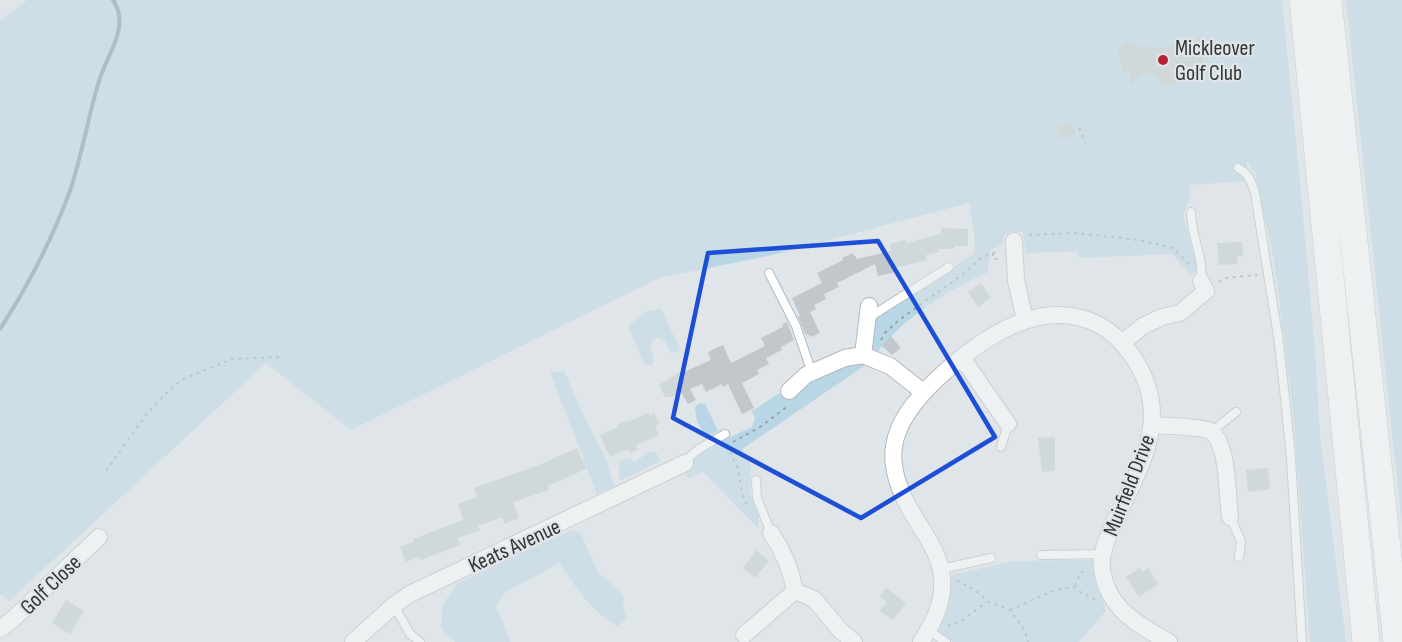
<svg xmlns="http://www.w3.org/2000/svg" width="1402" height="642" viewBox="0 0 1402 642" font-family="'Sofia Sans Condensed',sans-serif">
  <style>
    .green { fill: #b8d6e5 }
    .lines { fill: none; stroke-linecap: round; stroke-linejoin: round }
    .stream { stroke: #748e9b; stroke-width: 4 }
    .building { fill: #c1c7ca }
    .service-casing { stroke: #b3b8bb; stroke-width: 10 }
    .minor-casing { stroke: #b3b8bb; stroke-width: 18 }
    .trunk-casing { stroke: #b3b8bb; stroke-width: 28 }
    .path { stroke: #9ba0a2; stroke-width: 2; stroke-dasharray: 3 4.5; stroke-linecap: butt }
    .service { stroke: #fff; stroke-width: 8 }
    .minor { stroke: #fff; stroke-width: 16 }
    .trunk { stroke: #fff; stroke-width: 27 }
    .marked { fill: none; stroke: #1d4ed8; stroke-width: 4.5; stroke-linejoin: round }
    .poi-dot { fill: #b42133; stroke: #dfe5e8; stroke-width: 2 }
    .labels { text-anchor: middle; stroke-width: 4.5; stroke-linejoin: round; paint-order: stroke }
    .poi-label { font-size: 22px; fill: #323435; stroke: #dfe5e8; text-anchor: start }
    .street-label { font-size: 22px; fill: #323435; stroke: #dfe5e8 }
  </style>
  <rect width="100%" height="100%" fill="#dfe5e8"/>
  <g class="green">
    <path d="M27,0H1282L1304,225L1315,353L1320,435L1346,642H1310L1293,411L1274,260L1255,173L1247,162V181L1189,185L1190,196L1183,215L1198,269L1191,275L1172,254L1079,258L1078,251L1026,253L1023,232L1005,233L1002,245L990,250L988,272C947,291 906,316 877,352L871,347L875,319L975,253L974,232L969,203L772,255L659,278L351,430L266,363L9,601L0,594V21Z"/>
    <path d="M1346,0H1402V526Z"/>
    <path d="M661,309L681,351L671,353L665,341L656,337L650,344L654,362L651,366L644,364L628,326L647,311Z"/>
    <path d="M847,361L867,364L742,449L751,466L750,494L759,512L758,528L703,472L688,479C686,475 684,470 686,466C694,451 736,435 752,427L755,419L752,411L778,394H782L786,399L790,398L812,380Z"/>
    <path d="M564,371L589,427L605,456L614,486L597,494L550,372Z"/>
    <path d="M699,403L705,404L718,431L706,437L697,422L695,407Z"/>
    <path d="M655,451L661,461L619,481V462L629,458L635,462L649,452Z"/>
    <path d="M572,530L581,534L598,572L624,596L623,605L627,619L618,626C591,612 576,587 559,563L506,592L496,606L510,642H455L441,628L443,604L457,584L526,550Z"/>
    <path d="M1092,560L1106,611L1079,642H953L939,631L949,598L952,575L1013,561Z"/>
  </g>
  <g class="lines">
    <path class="stream" d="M0,329C28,286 52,239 70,191C82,155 88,117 99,81C107,54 131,27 113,0"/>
  </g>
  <g class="building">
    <path d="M1199,36L1212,53L1198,66L1196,63L1189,68L1180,67V81L1171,88L1169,86H1161L1158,81L1157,74H1142L1131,85L1129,71H1121L1123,64L1118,57L1119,49L1127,43H1134L1137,47L1150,46V48H1164L1167,45L1174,46L1180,52Z"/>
    <path d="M1072,123L1076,135L1060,140L1056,128Z"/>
    <path d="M941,228L968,229V246H954V249H938L939,252L926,255L927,260L896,268L897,272L878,276L875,264L837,283L839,287L824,294L826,299L814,305L816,309L810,312L820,333L810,337L808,334L806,335L798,317L800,316L792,298L822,283L817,273L843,260L842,258L853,253L857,259L891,251L890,244L906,240V243L941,234Z"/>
    <path d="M1242,242L1243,256L1237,257V264L1219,265L1217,243Z"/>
    <path d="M981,283L991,298L978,307L968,292Z"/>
    <path d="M787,322L794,340L781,347L782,350L766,358L769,364L757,370L759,374L742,383L754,408L742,414L728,384L723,387L722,384L706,392L702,384L690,389L696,400L688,404L681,392L671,397H665L659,385L681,371L682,373L711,360L708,352L723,345L731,363L765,346L761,338L783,327L782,324Z"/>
    <path d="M891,336L901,348L892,355L882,346Z"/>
    <path d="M648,413L650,415L654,413L659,423L655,427L659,435L636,445L638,450L630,453L628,449L610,457L600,435L618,427L617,425L627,421V422Z"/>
    <path d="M1055,437V471L1042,472L1038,438Z"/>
    <path d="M577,448L586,469L548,486L549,490L513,502L519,518L505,524L502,517L478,526L480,530L457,538L460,545L420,560L419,557L406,562L400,547L413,542V539L463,520L458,504L477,497L474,488L539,465Z"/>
    <path d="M1268,468L1270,489L1248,492L1246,470Z"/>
    <path d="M756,550L769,561L755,578L743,568Z"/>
    <path d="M1140,568L1143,572L1148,568L1158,584L1139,597L1126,577Z"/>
    <path d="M886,588L906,603L893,620L880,611L887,602L880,597Z"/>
    <path d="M66,600L84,611L70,634L52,623Z"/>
  </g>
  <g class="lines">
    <g class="service-casing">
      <g id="service">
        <path d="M1238,168C1249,174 1251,181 1255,193L1278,336L1286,407L1291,458L1302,642"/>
        <path d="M1191,212C1191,235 1204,258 1201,281"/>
        <path d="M769,273L796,326L812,373"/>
        <path d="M868,318L949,267"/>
        <path d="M1211,432L1236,412"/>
        <path d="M1001,447L1008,424"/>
        <path d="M685,463C694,449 710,443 725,434"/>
        <path d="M756,480L757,498L771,533"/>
        <path d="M1230,517L1241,541L1239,557"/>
        <path d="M1041,555L1103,554"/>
        <path d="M941,569L991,558"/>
        <path d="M394,605L410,634L420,642"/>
        <path d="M928,630L946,642"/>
      </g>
    </g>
    <g class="minor-casing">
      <g id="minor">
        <path d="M1014,241L1016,280L1025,320"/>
        <path d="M1122,343L1143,326L1162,317L1180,313L1206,291L1201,281"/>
        <path d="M863,355L869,306"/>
        <path d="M962,358L1008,424"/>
        <path d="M789,391L806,375L845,358L863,355L890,366L923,392"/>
        <path d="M1152,425C1167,426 1195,426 1208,430C1229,438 1227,497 1230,517"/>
        <path d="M771,533C784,552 791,569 795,591"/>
        <path d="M0,629L12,620L99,537"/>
        <path d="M744,635L795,591L814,599L840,630L854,642"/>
        <path d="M353,642L394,605L410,594L685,463"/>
        <path d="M921,642C933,623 944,603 942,579C941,557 928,539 917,521C879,462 887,426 938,378C980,339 1041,295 1099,325C1122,337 1140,363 1148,388C1163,436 1132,483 1113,525C1107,539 1100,554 1102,569C1107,608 1138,625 1169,642"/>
      </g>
    </g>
    <g class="trunk-casing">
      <g id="trunk">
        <path d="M1303,0L1366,642"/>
        <path d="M1328,0L1397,642"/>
      </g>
    </g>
    <g class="path">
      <path d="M1079,128L1085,142"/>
      <path d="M1029,235L1075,233L1139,240L1173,248L1189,264"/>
      <path d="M993,253V259H999"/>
      <path d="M1219,282L1225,278L1257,275"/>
      <path d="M881,340L885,333L899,320L962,275L982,257L1000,251"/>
      <path d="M733,442L760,427L788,406"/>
      <path d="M727,445L738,469L743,498L747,505"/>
      <path d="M106,471L146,415L170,389L183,379L232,359L280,357"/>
      <path d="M957,580L979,593L987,601L1010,610L1025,631L1028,642"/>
      <path d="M1075,586L1080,573L1088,568"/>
      <path d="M1010,610C1032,601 1050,589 1074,587L1080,592L1096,600"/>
      <path d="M948,626L963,620L986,602"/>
    </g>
    <use href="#service" class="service"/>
    <use href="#minor" class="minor"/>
    <use href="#trunk" class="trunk"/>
  </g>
  <path d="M0 0H1402V642H0ZM878,241L995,437L861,518L673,418L708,253Z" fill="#dfe5e8" fill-opacity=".55" fill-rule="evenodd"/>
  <path class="marked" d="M878,241L995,437L861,518L673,418L708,253Z"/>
  <circle class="poi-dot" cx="1163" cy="60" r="6"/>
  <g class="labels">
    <g class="poi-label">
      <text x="1175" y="55">Mickleover<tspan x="1175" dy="25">Golf Club</tspan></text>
    </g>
    <g class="street-label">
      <text transform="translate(1128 485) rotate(-69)" y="8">Muirfield Drive</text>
      <text transform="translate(514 545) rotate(-25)" y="8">Keats Avenue</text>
      <text transform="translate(50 584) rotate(-44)" y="8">Golf Close</text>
    </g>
  </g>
</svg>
